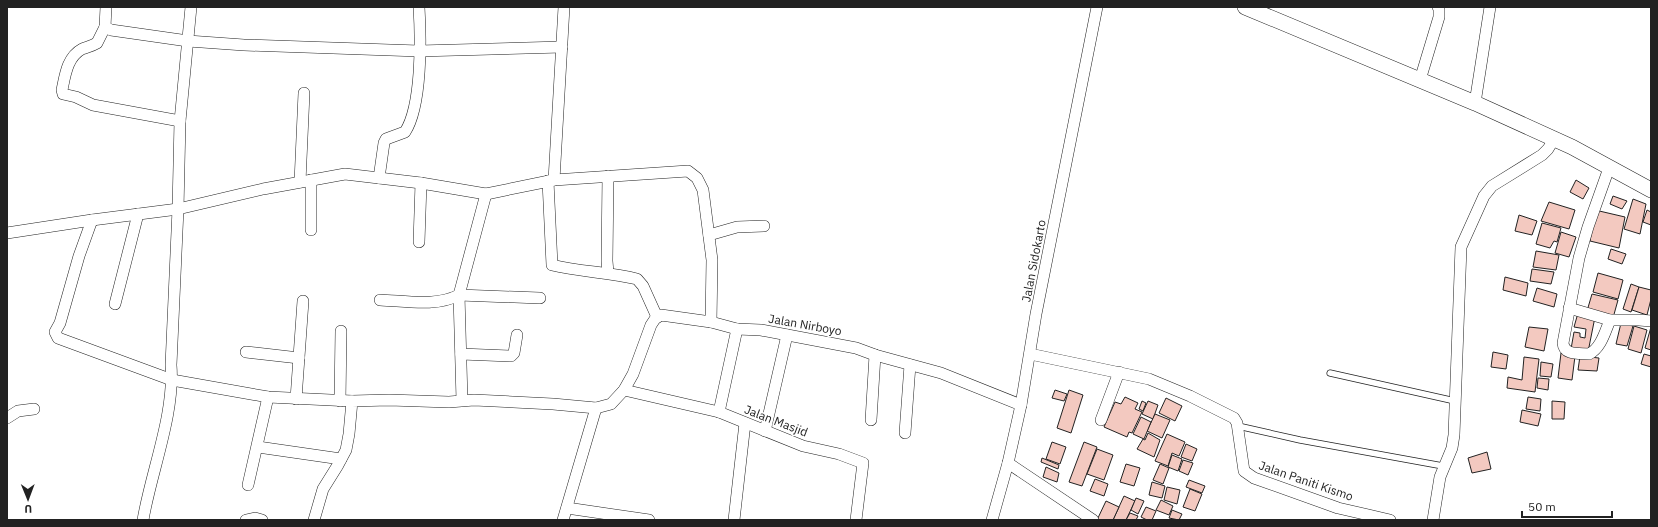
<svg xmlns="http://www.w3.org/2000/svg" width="1658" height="527" viewBox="0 0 1658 527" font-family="'IBM Plex Sans',sans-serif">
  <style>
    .building { fill: #f3c9c0; stroke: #222 }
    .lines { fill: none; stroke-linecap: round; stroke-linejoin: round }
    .lane-casing { stroke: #222; stroke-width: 7 }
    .street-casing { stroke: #222; stroke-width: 12 }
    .secondary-casing { stroke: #222; stroke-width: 16 }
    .lane { stroke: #fff; stroke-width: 5.5 }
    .street { stroke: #fff; stroke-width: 11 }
    .secondary { stroke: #fff; stroke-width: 15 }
    .labels { text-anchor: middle; stroke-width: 3; stroke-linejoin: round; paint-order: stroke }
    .street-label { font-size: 12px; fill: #222; stroke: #fff }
  </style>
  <rect width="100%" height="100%" fill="#fff"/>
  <g class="building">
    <path d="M1576,180L1589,188L1583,199L1570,192Z"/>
    <path d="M1613,196L1627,201L1622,209L1610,204Z"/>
    <path d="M1633,199L1646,204L1640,234L1624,229Z"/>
    <path d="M1549,202L1575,210L1569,229L1541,221Z"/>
    <path d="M1595,210L1625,217L1619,248L1590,241Z"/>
    <path d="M1647,210L1651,212V225L1643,222Z"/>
    <path d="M1519,215L1537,221L1532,235L1515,231Z"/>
    <path d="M1542,223L1561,228L1557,242L1554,241L1550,248L1536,244Z"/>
    <path d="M1561,232L1576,237L1569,257L1555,253Z"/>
    <path d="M1611,249L1626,254L1622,264L1608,259Z"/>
    <path d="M1536,251L1559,255L1556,270L1533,267Z"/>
    <path d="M1532,269L1554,272L1551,284L1530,281Z"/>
    <path d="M1598,273L1623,280L1618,299L1593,292Z"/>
    <path d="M1505,277L1528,283L1526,296L1503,290Z"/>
    <path d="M1631,284L1639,287L1631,312L1623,309Z"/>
    <path d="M1639,287L1651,290V299L1647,315L1632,310Z"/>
    <path d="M1537,288L1557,294L1554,307L1533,301Z"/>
    <path d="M1592,294L1618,300L1613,318L1587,311Z"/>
    <path d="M1578,313L1595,317L1588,352L1571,349L1574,332L1580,333V337L1585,338L1586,329L1574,327Z"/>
    <path d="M1621,323L1633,326L1627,346L1616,344Z"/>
    <path d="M1634,326L1647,330L1641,353L1628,349Z"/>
    <path d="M1529,327L1548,329L1544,351L1525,347Z"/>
    <path d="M1651,327V350L1645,348Z"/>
    <path d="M1493,352L1508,355L1506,369L1491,367Z"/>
    <path d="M1561,353L1575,356L1572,380L1558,378Z"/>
    <path d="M1644,354L1651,356V367L1641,364Z"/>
    <path d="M1580,356L1599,358L1597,371L1578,370Z"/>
    <path d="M1524,357L1539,359L1535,392L1507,388L1508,377L1522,380Z"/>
    <path d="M1541,362L1553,364L1551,377L1540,376Z"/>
    <path d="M1538,378L1549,379L1548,390L1537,388Z"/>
    <path d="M1055,390L1067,394L1064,401L1052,398Z"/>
    <path d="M1069,390L1083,395L1071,433L1057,428Z"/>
    <path d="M1125,397L1138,403L1135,409L1142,412L1132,433L1129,432L1127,437L1104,427L1115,402L1121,404Z"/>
    <path d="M1528,397L1541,399L1540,411L1526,409Z"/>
    <path d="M1166,398L1182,406L1175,421L1159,413Z"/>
    <path d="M1142,401L1146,403L1143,411L1139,409Z"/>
    <path d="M1148,401L1158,405L1153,419L1142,414Z"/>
    <path d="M1552,401L1565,402L1564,419H1552Z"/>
    <path d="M1522,410L1541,414L1538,426L1520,422Z"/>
    <path d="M1155,414L1170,420L1162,438L1147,431Z"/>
    <path d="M1141,417L1151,422L1144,439L1133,434Z"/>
    <path d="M1148,433L1160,440L1154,457L1137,449L1143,439L1145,440Z"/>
    <path d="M1167,434L1185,442L1179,456L1172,453L1168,466L1155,461Z"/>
    <path d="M1052,442L1066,447L1060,464L1046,459Z"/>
    <path d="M1084,442L1097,447L1082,486L1069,482Z"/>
    <path d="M1186,444L1197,449L1192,461L1181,457Z"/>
    <path d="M1097,449L1113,455L1104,480L1087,474Z"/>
    <path d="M1487,452L1491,469L1472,473L1468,458Z"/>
    <path d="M1172,455L1182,459L1178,471L1168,467Z"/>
    <path d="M1042,458L1059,465L1058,469L1041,462Z"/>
    <path d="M1183,460L1193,463L1188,475L1179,471Z"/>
    <path d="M1126,464L1140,468L1134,486L1120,482Z"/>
    <path d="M1160,464L1169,468L1163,484L1153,480Z"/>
    <path d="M1046,467L1059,473L1057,482L1043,477Z"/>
    <path d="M1095,479L1108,484L1104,496L1090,491Z"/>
    <path d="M1189,480L1205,486L1202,493L1186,487Z"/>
    <path d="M1152,482L1165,486L1162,498L1149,495Z"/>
    <path d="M1167,487L1180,490L1177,504L1164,500Z"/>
    <path d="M1190,489L1202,494L1195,511L1183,507Z"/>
    <path d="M1124,496L1135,501L1126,520H1113Z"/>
    <path d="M1136,498L1144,501L1138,514L1131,510Z"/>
    <path d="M1161,500L1173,506L1169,515L1156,510Z"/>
    <path d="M1106,501L1119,507L1113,520H1097Z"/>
    <path d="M1146,507L1156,511L1152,520H1147L1141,517Z"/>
    <path d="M1172,510L1182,514L1179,520L1169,518Z"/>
    <path d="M1130,513L1138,516L1136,520H1126Z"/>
  </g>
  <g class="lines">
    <g class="lane-casing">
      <g id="lane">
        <path d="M1330,373L1455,401"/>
        <path d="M1238,426L1300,440L1443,466"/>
      </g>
    </g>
    <g class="street-casing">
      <g id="street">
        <path d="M106,7L105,27L111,30L188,41L244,45L419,51L562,47"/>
        <path d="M105,27L97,43C92,46 87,47 82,49C67,57 65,76 62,90L63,94L76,97L93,105L180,121"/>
        <path d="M1420,80L1439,17V9L1438,7"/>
        <path d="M1475,103L1490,7"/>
        <path d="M1609,168L1588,227L1579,258L1563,343C1564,356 1580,353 1589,354C1601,348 1605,332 1610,320"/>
        <path d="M379,178L384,143L386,139L405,132C422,106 421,39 419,7"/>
        <path d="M311,180V230"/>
        <path d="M554,180L564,7"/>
        <path d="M548,181L552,265C580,272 609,272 637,279L643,286L657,317"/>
        <path d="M300,182L304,93"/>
        <path d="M92,220L79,256L60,323L55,332L58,338L172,380L268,397L352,401"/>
        <path d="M7,233L92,220L178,209L263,189L345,174L421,183L486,194L554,180L688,171L697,178L703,190L712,260L711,322"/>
        <path d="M709,235L737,227L764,226"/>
        <path d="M419,242L421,183"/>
        <path d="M608,273L607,261L608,176"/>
        <path d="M380,300C406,301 436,307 459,295L540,298"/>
        <path d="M115,304L138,214"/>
        <path d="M1569,308L1610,320H1639L1651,321"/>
        <path d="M246,352L299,358"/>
        <path d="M461,354L511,356L514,353L517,335"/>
        <path d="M1030,354L1149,379L1190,396L1234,418L1237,423L1244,471L1254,478L1338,508L1390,520"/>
        <path d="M624,390L719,412L803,446L839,454L863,463L856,520"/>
        <path d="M296,399L303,301"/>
        <path d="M462,400L459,295L486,194"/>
        <path d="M340,401L341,331"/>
        <path d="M719,412L737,329"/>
        <path d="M7,418L18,411L34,409"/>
        <path d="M871,420L875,355"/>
        <path d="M1101,420L1119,372"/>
        <path d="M765,431L787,335"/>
        <path d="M905,433L910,365"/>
        <path d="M258,447L341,459"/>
        <path d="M1008,463L1093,520"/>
        <path d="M248,485L268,397"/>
        <path d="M567,508L649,520"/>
        <path d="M143,520C151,472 175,414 171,365L178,209L180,121L191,7"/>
        <path d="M246,520L255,518L262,520"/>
        <path d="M314,520L323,489L338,465L346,450L349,434L352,401L389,400L449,402L474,400L553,404L596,408L611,404L624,390L633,374L651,325L655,319L661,315L711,322L737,329L761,330L856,348L875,355L941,373L1021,405"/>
        <path d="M563,520L596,408"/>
        <path d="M734,520L745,423"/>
        <path d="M992,520L1008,463L1021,405L1036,314L1097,7"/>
        <path d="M1433,520L1440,477L1452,448L1454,435L1461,247L1484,196L1492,186L1542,155L1548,149L1554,139"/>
      </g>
    </g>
    <g class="secondary-casing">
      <path id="secondary" d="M1245,7L1475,103L1572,147L1651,190"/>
    </g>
    <use href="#lane" class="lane"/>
    <use href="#street" class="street"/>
    <use href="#secondary" class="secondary"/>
  </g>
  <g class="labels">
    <g class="street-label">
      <text transform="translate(1034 261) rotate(-79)" y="4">Jalan Sidokarto</text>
      <text transform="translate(805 325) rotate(10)" y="4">Jalan Nirboyo</text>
      <text transform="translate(776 421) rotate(21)" y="4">Jalan Masjid</text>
      <text transform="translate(1306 481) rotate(19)" y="4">Jalan Paniti Kismo</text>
    </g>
  </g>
  <rect width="1658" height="527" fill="none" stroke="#222222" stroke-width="16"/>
  <g transform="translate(28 499) rotate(179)" stroke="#ffffff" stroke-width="3" paint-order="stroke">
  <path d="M0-3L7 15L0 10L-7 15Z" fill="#222222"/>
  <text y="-6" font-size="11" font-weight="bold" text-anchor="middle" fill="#222222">U</text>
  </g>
  <path d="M1522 511v6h90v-6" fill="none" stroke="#222222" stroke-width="2"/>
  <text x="1528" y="511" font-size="12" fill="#222222" stroke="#ffffff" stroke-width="3" paint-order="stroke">50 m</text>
</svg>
